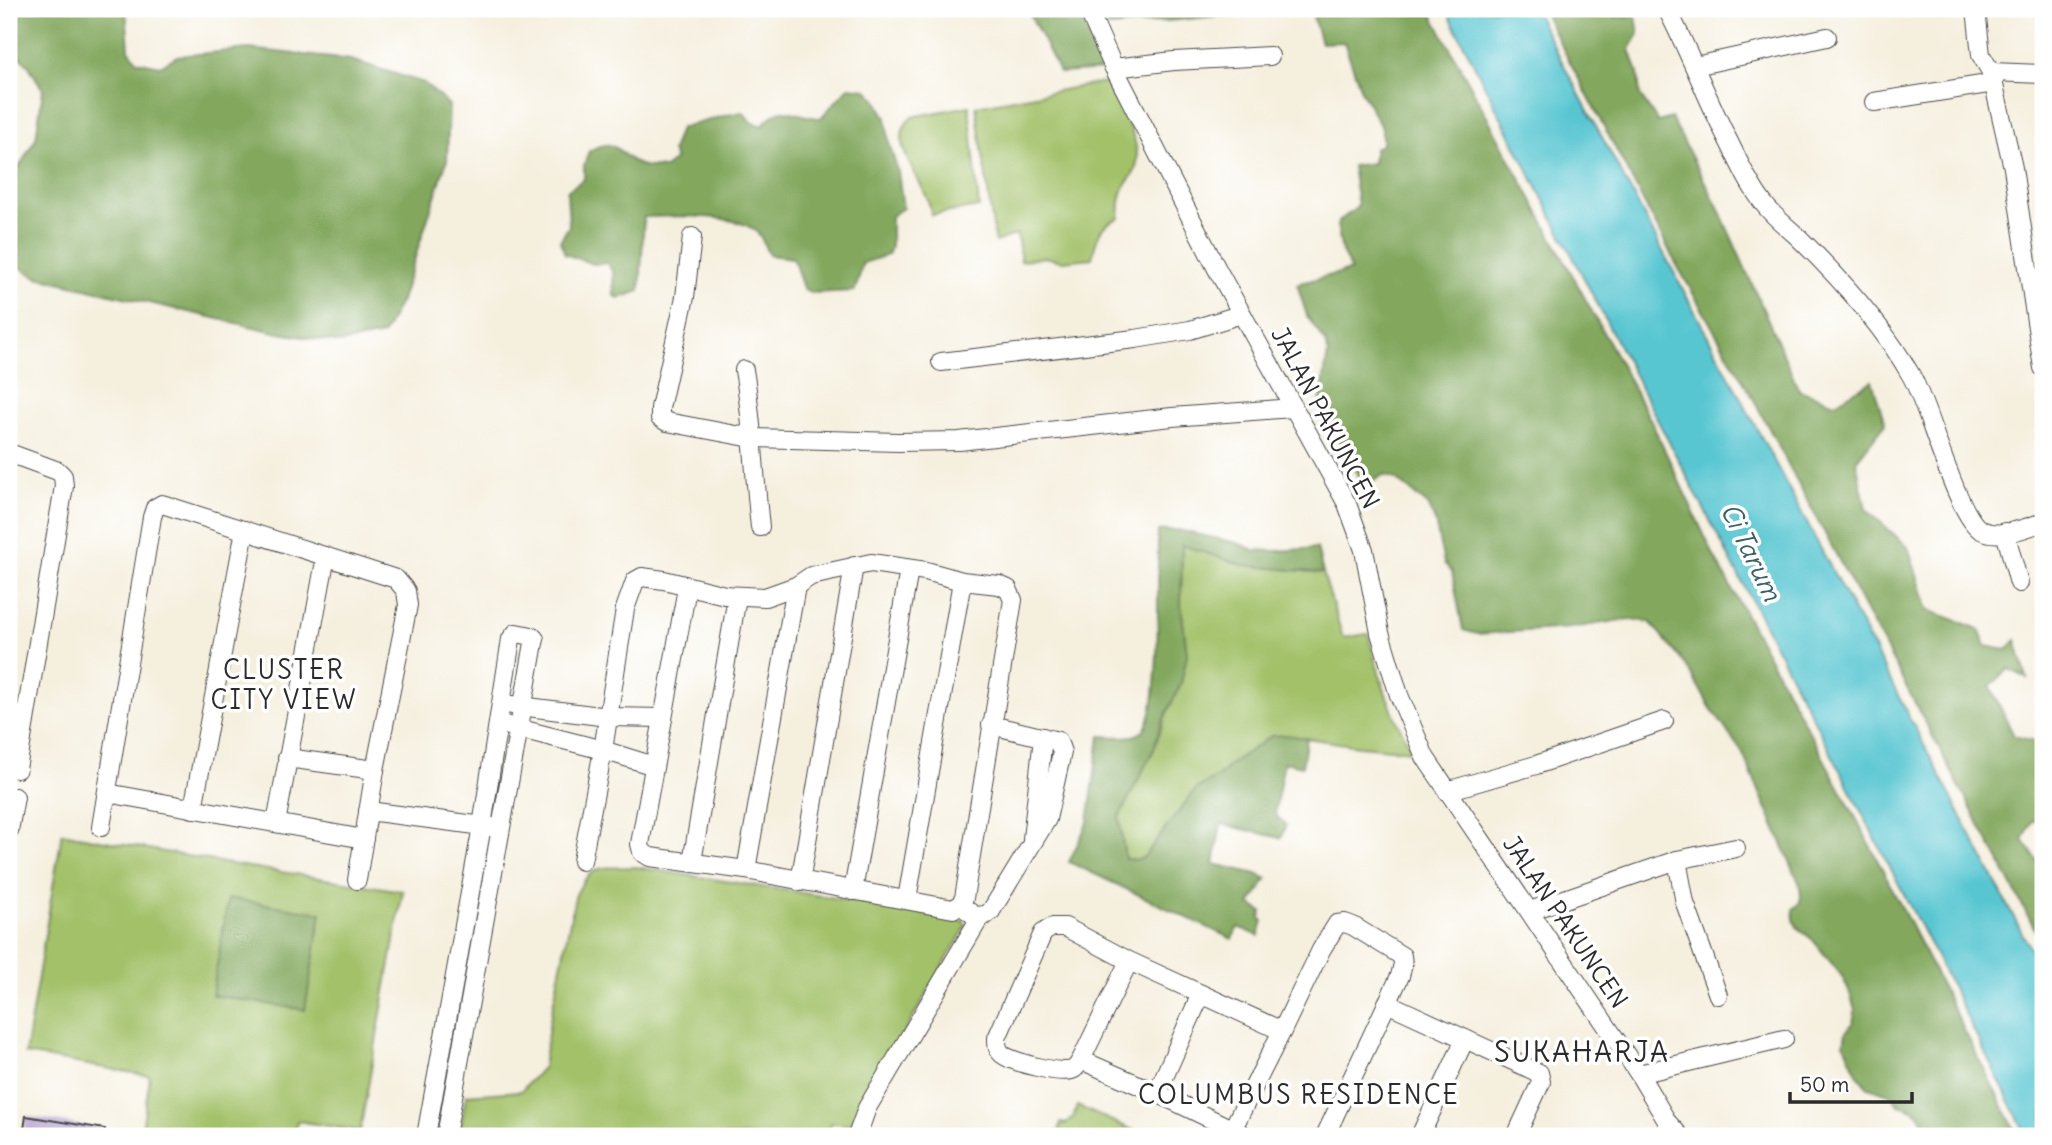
<svg xmlns="http://www.w3.org/2000/svg" width="2052" height="1145" viewBox="0 0 2052 1145" font-family="Delius,sans-serif">
  <style>
    .green { fill: #a3c169; stroke: #67764a; stroke-width: 2 }
    .forest { fill: #82a75d; stroke: #566944; stroke-width: 2 }
    .water { fill: #59c6d1; stroke: #42787e; stroke-width: 2 }
    .building { fill: #b6a2d0 }
    .lines { fill: none; stroke-linecap: round; stroke-linejoin: round }
    .minor-casing { stroke: #494846; stroke-width: 20 }
    .minor { stroke: #fff; stroke-width: 18 }
    .labels { text-anchor: middle; stroke-width: 7; stroke-linejoin: round; paint-order: stroke }
    .street-label { font-size: 24px; fill: #2b2b2b; stroke: #fff }
    .water-label { font-size: 26px; font-style: italic; fill: #3b6165; stroke: #fff }
    .neighbourhood-label { font-size: 26px; letter-spacing: 2px; fill: #2b2b2b; stroke: #fff }
    .quarter-label { font-size: 28px; letter-spacing: 2px; fill: #2b2b2b; stroke: #fff }
  </style>
  <rect width="100%" height="100%" fill="#fff"/>
  <filter id="ink" filterUnits="userSpaceOnUse"><feTurbulence type="fractalNoise" baseFrequency=".0143" numOctaves="2"/><feDisplacementMap in="SourceGraphic" scale="14" xChannelSelector="R" yChannelSelector="G"/><feConvolveMatrix kernelMatrix="1 2 1 2 8 2 1 2 1" color-interpolation-filters="sRGB"/></filter>
  <filter id="wash" filterUnits="userSpaceOnUse"><feTurbulence type="fractalNoise" baseFrequency=".00686" numOctaves="4" result="noise"/><feDisplacementMap in="SourceGraphic" scale="28" xChannelSelector="R" yChannelSelector="G"/><feGaussianBlur stdDeviation="1.57" result="paint"/><feColorMatrix in="noise" values="0 0 0 0 0 0 0 0 0 0 0 0 0 0 0 0 0 1.4 0 .05"/><feComposite in="paint" operator="in"/></filter>
  <g filter="url(#wash)">
    <rect width="100%" height="100%" fill="#f5efde"/>
    <g class="green">
      <path d="M1105,82C1118,106 1143,139 1136,168C1134,176 1128,179 1125,186C1119,197 1120,207 1119,218C1098,225 1097,238 1092,258L1062,261L1044,257L1021,261L1017,234L995,242L976,106Z"/>
      <path d="M969,106L979,207L931,215C931,185 881,143 912,117Z"/>
      <path d="M1182,545L1243,565L1323,573L1343,638L1368,634C1379,675 1390,714 1413,751L1359,746L1286,735L1232,763L1219,776L1196,789L1144,857L1137,860L1125,859L1119,817L1154,749L1187,655L1181,605Z"/>
      <path d="M62,833L230,864L403,891L360,1131L297,1121L294,1136H141L150,1076L25,1054Z"/>
      <path d="M636,867L950,916L963,921L967,925L850,1125L831,1123L828,1136H491L460,1133L466,1095L521,1091L543,1067L550,1020L575,897C591,862 601,868 636,867Z"/>
      <path d="M1077,1106L1147,1136H1058L1061,1123L1066,1124L1073,1118Z"/>
    </g>
    <g class="forest">
      <path d="M9,9H126L129,49L137,61L160,66L177,56L249,49L351,60L424,83L449,105L447,160L401,300L383,335L340,343L279,333L37,277L9,261V177L21,164L36,138L43,90L29,66L9,47Z"/>
      <path d="M1027,9H1077L1104,70L1060,73Z"/>
      <path d="M1099,9H1286L1108,27Z"/>
      <path d="M1311,9H1429L1651,421L1714,556L1858,822L2018,1136H1928C1926,1117 1916,1108 1898,1105L1892,1095L1868,1087L1858,1075L1844,1044L1846,1032L1853,1023L1855,1011L1851,996L1842,976L1813,940L1798,928L1793,920V909C1804,902 1801,894 1799,882L1742,752L1710,707L1686,665L1650,622L1629,619L1571,628L1477,634L1463,630L1452,572L1444,563L1435,521L1428,505L1396,479L1383,475L1363,488L1356,471L1326,418L1320,403L1328,353L1326,343L1307,316L1297,284L1351,270L1342,252L1337,225C1342,216 1351,214 1358,206L1352,166L1373,163L1375,148L1382,144V129L1361,90L1344,42L1321,43Z"/>
      <path d="M1542,9H1608L1616,17L1636,16L1639,34L1630,49L1638,73L1640,95L1658,122L1671,118L1717,205L1799,390L1835,403L1872,381L1885,424L1856,461L1866,509L1908,547L1928,610L1979,629L1986,646L2007,650L2016,640L2027,678L2009,669L1990,686L2014,736L2043,743V820L2032,821L2023,840L2043,869V944L1754,400L1678,267Z"/>
      <path d="M849,87L866,89L876,99L886,118L889,143L898,172L903,208L891,216V247L888,255L863,263C859,273 859,282 854,291L812,293L803,288L793,258L769,255C765,249 764,242 760,236C745,212 669,216 644,217L640,291L620,298L614,296L613,272L607,263L593,264L565,254L560,241L569,226L567,191L584,179V166L589,151C617,135 616,153 637,164C645,168 657,167 665,168L675,160L672,151L680,128C702,123 721,115 743,112L751,122L762,126C784,98 792,117 821,118Z"/>
      <path d="M1178,530L1237,543L1254,550L1276,551L1317,548L1323,573L1243,565L1182,545L1181,605L1187,655L1181,684L1160,727L1154,749L1119,817L1125,859L1137,860L1144,857L1196,789L1219,776L1232,763L1271,736L1286,735L1307,738L1302,766L1284,762L1275,811L1276,816L1286,825L1281,838L1221,824L1214,864L1257,874L1267,879L1250,904L1262,912L1260,918L1263,921L1259,936L1238,927L1232,939L1069,862L1088,822L1100,736C1113,736 1133,740 1143,731C1163,712 1157,564 1158,531Z"/>
      <path d="M228,898L321,913L305,1010L212,995Z"/>
    </g>
    <path class="water" d="M1446,9H1534L1866,634L2043,973V1136H2027C1838,758 1636,386 1446,9Z"/>
    <g id="blocks">
      <path class="building" d="M26,1116L105,1129L104,1136H23Z"/>
    </g>
  </g>
  <g filter="url(#ink)">
    <use href="#blocks" fill-opacity="0" stroke="#494846" stroke-width="2"/>
    <g class="lines">
      <g class="minor-casing">
        <g id="minor">
          <path d="M1088,9L1114,68L1217,269L1347,504L1364,550L1380,633L1399,695L1425,757L1639,1074L1668,1123L1680,1136"/>
          <path d="M1667,9C1690,53 1707,99 1730,144C1740,164 1749,185 1764,204C1773,216 1786,226 1798,237C1840,278 1883,325 1912,377C1928,406 1958,518 1981,530C1998,539 2026,528 2043,522"/>
          <path d="M1976,9L1981,55L1991,72L2013,168L2043,368"/>
          <path d="M1695,66L1827,37"/>
          <path d="M1114,68L1174,61L1270,56"/>
          <path d="M1991,72L2043,74"/>
          <path d="M1874,102L1994,83"/>
          <path d="M692,237L685,297L660,408V418L667,422L752,438L898,442L959,441L1172,417L1293,408"/>
          <path d="M941,362L1135,339L1190,330L1242,314"/>
          <path d="M744,370C753,422 754,474 760,527"/>
          <path d="M9,453L58,471L63,476L64,486L17,769"/>
          <path d="M2005,532L2019,583"/>
          <path d="M512,705L608,717L663,718"/>
          <path d="M509,726L603,750L654,766"/>
          <path d="M287,758L375,770"/>
          <path d="M1447,791L1536,765L1664,721"/>
          <path d="M107,793L364,839"/>
          <path d="M193,809L245,530"/>
          <path d="M368,811L491,827"/>
          <path d="M276,823L326,556"/>
          <path d="M101,827L152,517L155,508L162,504L396,579L406,591L408,605L375,770L357,880"/>
          <path d="M9,831L15,797"/>
          <path d="M1032,839L1043,737"/>
          <path d="M1677,860L1685,903L1718,995"/>
          <path d="M582,861L603,750L625,609L635,581L642,577L664,580L725,595L765,597L796,586L811,576L871,563L926,571L962,581L999,585L1008,589L1013,600L964,898L960,905L953,909L746,870L650,857L642,852L640,844L687,588"/>
          <path d="M692,862L737,597"/>
          <path d="M746,870L796,586"/>
          <path d="M800,882L854,566"/>
          <path d="M853,891L909,570"/>
          <path d="M907,899L962,581"/>
          <path d="M960,905L975,916L986,915L991,911L1047,819L1062,752L1058,741L991,725"/>
          <path d="M1530,911L1677,860L1736,848"/>
          <path d="M1129,961L1081,1060C1079,1063 1077,1067 1074,1069C1064,1076 1011,1062 1002,1054C997,1049 997,1045 997,1038L1043,933L1052,927H1065L1129,961L1282,1031L1232,1130"/>
          <path d="M1387,1003L1539,1073L1541,1082L1516,1136"/>
          <path d="M1282,1031L1321,950L1337,924L1345,923L1353,926L1402,956L1403,964L1400,976L1325,1136"/>
          <path d="M1081,1060L1157,1093L1246,1136"/>
          <path d="M1639,1074L1784,1039"/>
          <path d="M1157,1093L1201,994"/>
          <path d="M426,1136L482,826L511,639L516,633L532,636L535,639L534,643L446,1136"/>
          <path d="M857,1136L867,1108L981,916"/>
          <path d="M1420,1136L1465,1039"/>
        </g>
      </g>
      <use href="#minor" class="minor"/>
    </g>
  </g>
  <g class="labels">
    <g class="street-label">
      <text transform="translate(1325 418) rotate(62)" y="8">JALAN PAKUNCEN</text>
      <text transform="translate(1565 922) rotate(56)" y="8">JALAN PAKUNCEN</text>
    </g>
    <g class="water-label">
      <text transform="translate(1751 552) rotate(64)" y="9">Ci Tarum</text>
    </g>
    <g class="neighbourhood-label">
      <text x="284" y="679">CLUSTER<tspan x="284" dy="30">CITY VIEW</tspan></text>
      <text x="1299" y="1104">COLUMBUS RESIDENCE</text>
    </g>
    <g class="quarter-label">
      <text x="1582" y="1062">SUKAHARJA</text>
    </g>
  </g>
  <rect width="2052" height="1145" fill="none" stroke="#fff" stroke-width="35"/>
  <path d="M1790 1092v10h122v-10" fill="none" stroke="#2b2b2b" stroke-width="3.5"/>
  <text x="1800" y="1092" font-size="21" fill="#2b2b2b" stroke="#ffffff" stroke-width="5" paint-order="stroke">50 m</text>
</svg>
